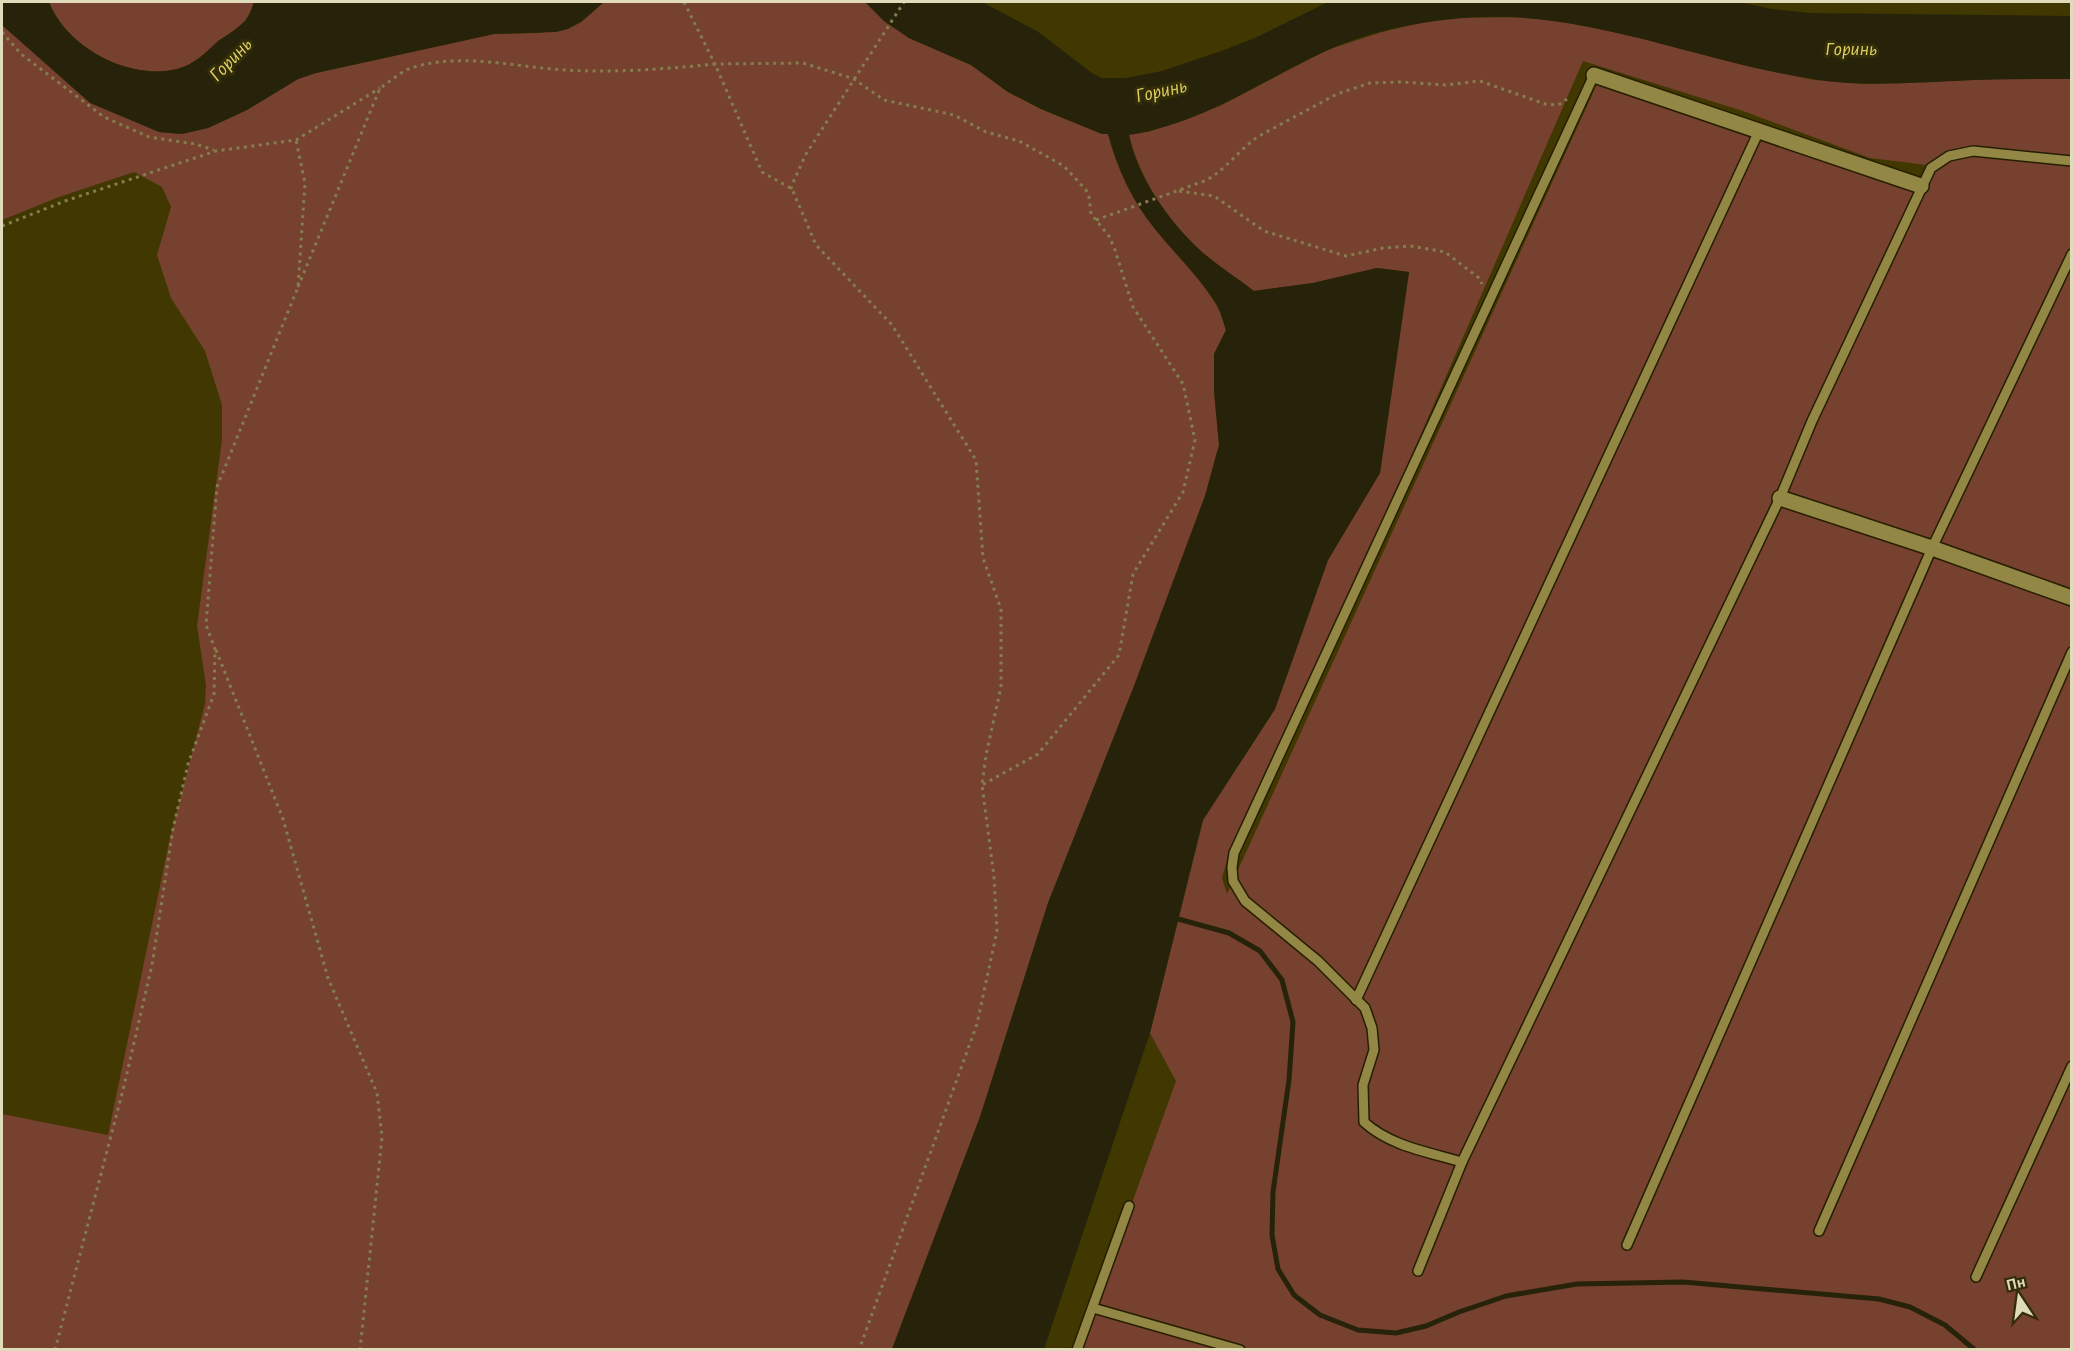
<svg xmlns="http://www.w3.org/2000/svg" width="2073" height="1351" viewBox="0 0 2073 1351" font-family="'Alegreya Sans',sans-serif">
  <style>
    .green { fill: #76412e }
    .water { fill: #27230a }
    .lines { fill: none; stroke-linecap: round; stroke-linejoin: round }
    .stream { stroke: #27230a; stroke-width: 5 }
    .lane-casing { stroke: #251f00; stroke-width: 12 }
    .street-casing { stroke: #251f00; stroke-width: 18 }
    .path { stroke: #847d4f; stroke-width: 3; stroke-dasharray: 3 4.5; stroke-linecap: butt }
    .lane { stroke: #928744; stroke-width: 9 }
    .street { stroke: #928744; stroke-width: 15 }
    .labels { text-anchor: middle; stroke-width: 6; stroke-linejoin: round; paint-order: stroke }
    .water-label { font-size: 20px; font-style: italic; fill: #e1d064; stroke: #332e08 }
  </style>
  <rect width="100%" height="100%" fill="#403800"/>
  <g class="green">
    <path d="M49,2H254C252,8 249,17 244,22C237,29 227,35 219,41C206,52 194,65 177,69C129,81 66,47 49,2Z"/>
    <path d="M604,2H865L884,21L909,38L971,65L1008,92L1041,109L1102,134H1108C1117,169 1132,201 1155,229C1175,254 1199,276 1216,304C1221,312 1223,321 1226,330L1214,354V391L1219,445L1205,496L1134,686L1048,903L980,1117L892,1349H2V1114L108,1135L170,838L205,704L206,685L197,626L222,440V405L205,351L171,298L157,255L171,207L162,187L134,172L59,197L2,220V25L90,102L159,132L182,134L208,128L247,110L298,79L316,73L494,34L541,33L581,22Z"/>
    <path d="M1532,17L1577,24L1640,38L1751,67L1814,80L1864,84L2001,79H2071V156L1973,146L1947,152L1927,165L1870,158L1743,111L1583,61L1398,487L1229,853L1222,878L1227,894L1598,82L1923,194L1935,171L1951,161L1965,157H1981L2071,166V1349L1079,1350L1176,1081L1150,1033L1203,820L1275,709L1328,560L1380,473L1409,272L1377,268L1313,283L1254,291C1237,278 1218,266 1202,252C1168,221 1139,179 1129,134L1148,132L1220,106L1327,50L1379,33L1423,22L1457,18Z"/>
  </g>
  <g class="water">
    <path d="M2,2H49C66,47 129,81 177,69C194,65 206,52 218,41C227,35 237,29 244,22C249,17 252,8 254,2H604L581,22L568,29L556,32L494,34L316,73L298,79L247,110L208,128L182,134L159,132L90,103L2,25Z"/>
    <path d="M865,2H982L1037,31L1092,73L1102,78H1126L1162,71L1224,50L1257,37L1328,2H1739L1772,9L1810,13L2071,16V79C2032,79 1993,79 1954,81C1907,83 1859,87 1813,79C1693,61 1577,5 1453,19C1411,23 1365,33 1326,51C1258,82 1205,123 1129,135C1137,177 1170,223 1202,252C1218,266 1237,278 1254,291L1313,283L1377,268L1409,272L1380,473L1328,560L1275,709L1203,820L1150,1033L1044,1349H892L980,1117L1048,903L1134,686L1205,496L1219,445L1214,391V354L1226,330C1223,321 1221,312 1216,304C1199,276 1175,254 1155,229C1132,201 1118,169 1108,134H1102L1041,109L1008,92L971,65L909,38L884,21Z"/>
  </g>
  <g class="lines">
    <path class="stream" d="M1171,917L1229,933L1260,951L1282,980L1293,1022L1289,1080L1273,1192L1272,1235L1278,1269L1294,1295L1320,1315L1358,1330L1396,1333L1426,1326L1459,1312L1506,1296L1577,1284L1683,1282L1879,1299L1910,1307L1945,1325L1975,1350"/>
    <g class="lane-casing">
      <g id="lane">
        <path d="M1356,1000L1759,131"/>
        <path d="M1462,1162C1428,1152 1390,1146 1364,1122L1363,1085L1374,1050L1372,1028L1365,1008L1318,961L1245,901L1233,881L1232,867L1234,853L1594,75"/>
        <path d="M1819,1231L2072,652"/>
        <path d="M1627,1245L1932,548L2072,254"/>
        <path d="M1418,1271L1462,1162L1780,498L1812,421L1931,168L1949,156L1973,151L2072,161"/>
        <path d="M1976,1277L2072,1066"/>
        <path d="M1093,1308L1240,1350"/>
        <path d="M1077,1350L1129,1206"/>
      </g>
    </g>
    <g class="street-casing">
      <g id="street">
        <path d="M1594,75L1921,186"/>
        <path d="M1780,498L1932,548L2072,598"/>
      </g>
    </g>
    <g class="path">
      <path d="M684,2L715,64L803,63L854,79L884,100L954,115L986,132L1019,141L1064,166L1086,190L1089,197L1091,214L1109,236L1115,250L1133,307L1183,384L1195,440L1183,492L1133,574L1119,655L1038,754L982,785"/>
      <path d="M2,32L21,54L104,117L149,137L195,144L214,150"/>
      <path d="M792,189L791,187L806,154L904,2"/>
      <path d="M1179,191L1214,196L1264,231L1346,256L1383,248L1411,246L1445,252L1479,278L1482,284"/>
      <path d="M1096,220L1207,180C1227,168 1240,149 1259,136L1337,94L1370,83L1400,82L1445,85L1480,81L1548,105L1560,104L1567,99"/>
      <path d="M2,226L65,201L216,151L296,140L380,88"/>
      <path d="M298,287L380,88C390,82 400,72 411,68C461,52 514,67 565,70C615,73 666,69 715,64L762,172L792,189L816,245L892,325L976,460L983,558L1001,609V687L986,755L982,785L994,877L997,931L977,1024L859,1350"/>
      <path d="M216,650L283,819L328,978L377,1093L382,1137L360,1350"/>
      <path d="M55,1350L124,1086L152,965L173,829L188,764L214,694L215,649L206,625L217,487L298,287L305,183L296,140"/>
    </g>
    <use href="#lane" class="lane"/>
    <use href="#street" class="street"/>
  </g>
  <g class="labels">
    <g class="water-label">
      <text x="1851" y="55">Горинь</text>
      <text transform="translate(230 59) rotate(-46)" y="7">Горинь</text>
      <text transform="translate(1161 90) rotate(-12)" y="7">Горинь</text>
    </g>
  </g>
  <rect width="2073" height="1351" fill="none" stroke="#e0dbba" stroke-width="6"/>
  <g transform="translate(2019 1297) rotate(347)" stroke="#332e08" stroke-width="4.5" paint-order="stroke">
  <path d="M0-4.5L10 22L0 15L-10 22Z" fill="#e0dbba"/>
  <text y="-9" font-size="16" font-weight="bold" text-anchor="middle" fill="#e0dbba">Пн</text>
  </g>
</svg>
